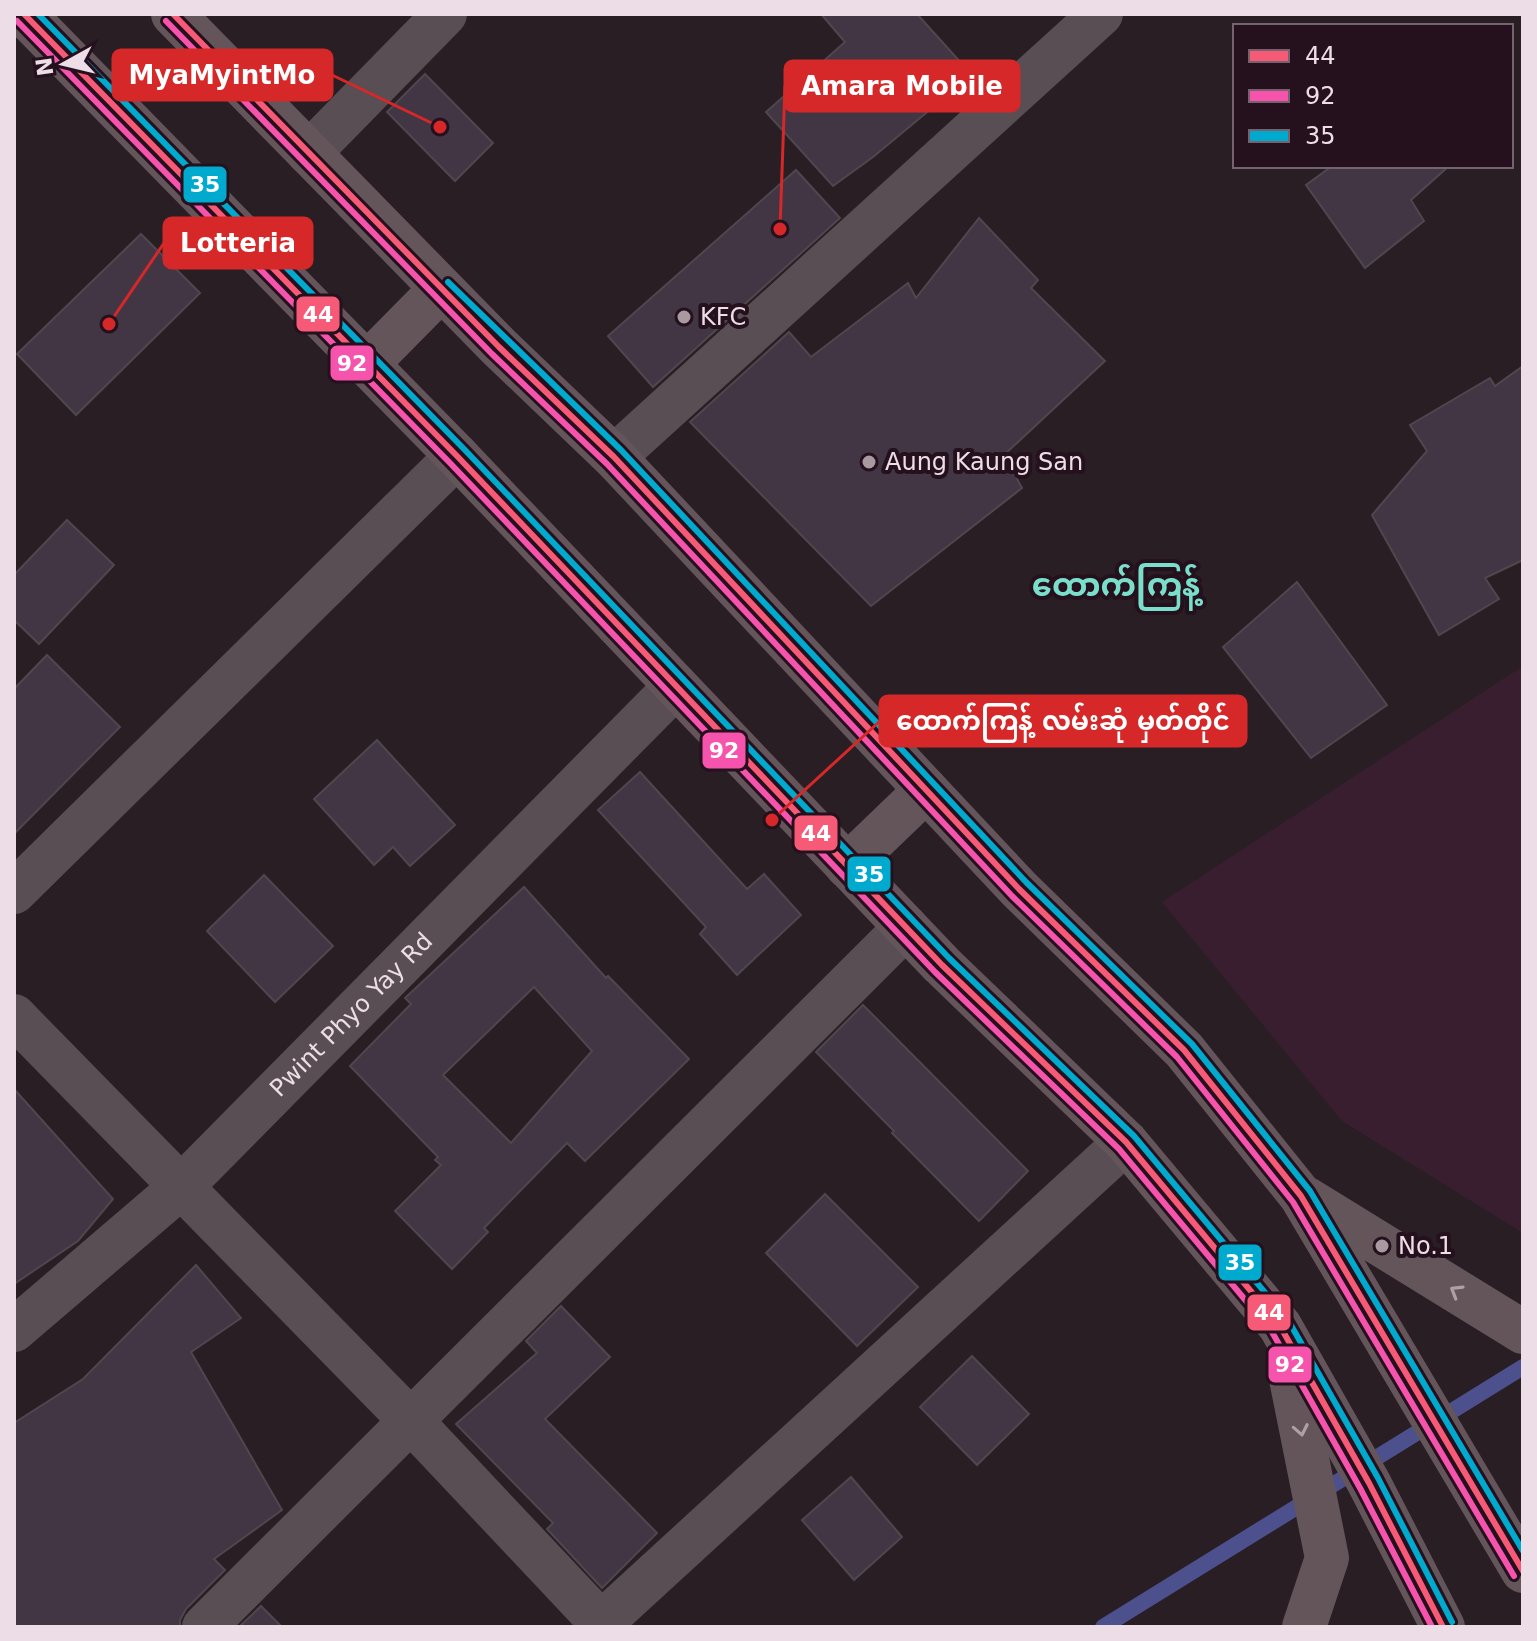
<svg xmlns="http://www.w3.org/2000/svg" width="1537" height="1641" viewBox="0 0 1537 1641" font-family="'DejaVu Sans','Noto Sans Myanmar',sans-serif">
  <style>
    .built { fill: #381e2e }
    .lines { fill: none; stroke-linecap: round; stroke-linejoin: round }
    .stream { stroke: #4c508c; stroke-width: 16 }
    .building { fill: #423644; stroke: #4f474e; stroke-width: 2; fill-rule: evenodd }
    .minor { stroke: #584e54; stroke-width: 44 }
    .highway { stroke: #64555b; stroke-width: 44 }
    .bus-1-casing { stroke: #25101d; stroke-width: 12 }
    .bus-2-casing { stroke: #25101d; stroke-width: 12 }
    .bus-3-casing { stroke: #25101d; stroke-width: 12 }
    .bus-1 { stroke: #f75a77; stroke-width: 6 }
    .bus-2 { stroke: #f653ac; stroke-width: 6 }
    .bus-3 { stroke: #00a9ce; stroke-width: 6 }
    .oneway { stroke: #afa0a7 }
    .poi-dot { fill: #a99aa2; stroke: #25101d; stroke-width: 3 }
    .labels { text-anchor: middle; stroke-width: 8; stroke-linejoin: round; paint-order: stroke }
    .poi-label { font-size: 24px; fill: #eddde6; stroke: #25101d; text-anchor: start }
    .street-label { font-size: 24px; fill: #eddde6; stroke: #25101d }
    .district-label { font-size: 32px; font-weight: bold; fill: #79dfcb; stroke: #25101d }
    .leader { fill: none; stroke: #d62828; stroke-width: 3 }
    .callout-dot { fill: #d62828; stroke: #25101d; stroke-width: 3 }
    .callout { fill: #d62828; stroke: #d62828; stroke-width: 3 }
    .callout-label { font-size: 26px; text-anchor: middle; font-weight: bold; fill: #fff }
    .line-badge { stroke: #25101d; stroke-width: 3 }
    .badge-label { font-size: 22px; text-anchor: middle; font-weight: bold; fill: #fff }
  </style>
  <rect width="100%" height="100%" fill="#2a1e25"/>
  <path class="built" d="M1523,666V1233L1342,1121L1162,902Z"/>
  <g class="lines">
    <path class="stream" d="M1103,1627L1523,1367"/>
  </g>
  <g class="building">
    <path d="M821,14H917L972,75L873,157L833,186L766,112L845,42Z"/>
    <path d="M425,74L493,143L455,181L387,112Z"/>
    <path d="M1332,166H1449L1411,200L1424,221L1365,268L1306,185Z"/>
    <path d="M796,170L840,218L653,387L608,336Z"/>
    <path d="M979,218L1038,280L1031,288L1105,361L1004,455L1022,488L871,606L690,422L789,332L811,357L908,283L916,298Z"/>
    <path d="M141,234L200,293L76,415L17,354Z"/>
    <path d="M1523,366V560L1485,578L1499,599L1439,635L1372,515L1427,451L1410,425L1490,378L1495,386Z"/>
    <path d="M67,520L114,565L39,644L14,620V575Z"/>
    <path d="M1297,582L1387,705L1311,758L1223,647Z"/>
    <path d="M47,655L120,727L14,834V689Z"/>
    <path d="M377,740L455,825L410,866L393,847L374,865L314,799Z"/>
    <path d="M640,772L747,889L764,874L801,915L737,975L700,934L706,927L598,810Z"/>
    <path d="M264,875L333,946L275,1002L207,931Z"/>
    <path d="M524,887L606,978L608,976L689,1059L585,1161L567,1143L484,1228L488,1232L452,1269L395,1211L441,1165L435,1160L438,1157L350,1066L411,1004L405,998ZM534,987L592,1051L511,1143L443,1075Z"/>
    <path d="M863,1005L1028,1171L979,1221L892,1133L894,1131L816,1052Z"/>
    <path d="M14,1089L113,1199L78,1241L14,1284Z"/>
    <path d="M825,1194L918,1287L857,1346L766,1253Z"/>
    <path d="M196,1265L241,1318L191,1352L282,1510L214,1559L225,1570L186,1609L180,1620V1627H14V1423L83,1379Z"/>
    <path d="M561,1306L610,1357L545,1419L657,1533L602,1588L547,1529L553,1523L456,1424L537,1353L526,1341Z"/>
    <path d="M972,1356L1029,1414L977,1465L920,1407Z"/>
    <path d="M851,1477L902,1537L854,1580L802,1520Z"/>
    <path d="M261,1606L282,1627H239Z"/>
  </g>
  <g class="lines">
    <g class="minor">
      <path d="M309,153L445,14"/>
      <path d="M614,457L1101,14"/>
      <path d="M14,892L457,456"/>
      <path d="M14,1016L411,1421L605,1627"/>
      <path id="s1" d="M14,1330L181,1187L676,686"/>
      <path d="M204,1627L906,927"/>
      <path d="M597,1627L1126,1142"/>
    </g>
    <g class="highway">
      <path d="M24,14L457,456L942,965L1126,1142L1280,1326L1369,1483L1443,1627"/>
      <path d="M173,14L499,347L614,457L1019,889L1184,1050L1301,1196L1523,1571"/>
      <path d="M367,364L441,289"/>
      <path d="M847,866L926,790"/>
      <path d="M1307,1199L1523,1332"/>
      <path d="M1288,1364L1327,1558L1304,1627"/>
    </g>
    <g class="bus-1-casing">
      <g id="bus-1">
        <path d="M24,14L457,456L942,965L1126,1142L1280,1326L1369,1483L1443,1627"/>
        <path d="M173,14L499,347L614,457L1019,889L1184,1050L1301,1196L1523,1571"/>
      </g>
    </g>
    <g class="bus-2-casing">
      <g id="bus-2">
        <path d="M17,21L450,463L935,972L1119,1149L1272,1332L1360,1488L1432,1627"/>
        <path d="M166,21L492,354L607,464L1012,896L1177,1057L1293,1202L1514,1576"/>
      </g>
    </g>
    <g class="bus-3-casing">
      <g id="bus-3">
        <path d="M38,14L464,449L949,958L1134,1136L1288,1320L1378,1478L1452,1622"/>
        <path d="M448,282L621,450L1026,882L1192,1044L1310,1191L1523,1551"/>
      </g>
    </g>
    <use href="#bus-1" class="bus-1"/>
    <use href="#bus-2" class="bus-2"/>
    <use href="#bus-3" class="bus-3"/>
  </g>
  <defs><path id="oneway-chevron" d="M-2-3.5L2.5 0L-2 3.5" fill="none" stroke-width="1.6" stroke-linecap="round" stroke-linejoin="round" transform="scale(2)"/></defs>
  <g class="oneway">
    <use href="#oneway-chevron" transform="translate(1456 1291) rotate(-149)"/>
    <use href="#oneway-chevron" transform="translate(1301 1430) rotate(79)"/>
  </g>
  <g class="poi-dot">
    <circle cx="684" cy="317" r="8"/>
    <circle cx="869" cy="462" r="8"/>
    <circle cx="1382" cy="1246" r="8"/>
  </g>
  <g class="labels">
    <g class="poi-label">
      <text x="700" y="325">KFC</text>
      <text x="885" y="470">Aung Kaung San</text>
      <text x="1398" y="1254">No.1</text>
    </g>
    <g class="street-label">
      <text dy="8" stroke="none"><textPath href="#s1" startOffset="462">Pwint Phyo Yay Rd</textPath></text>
    </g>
    <g class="district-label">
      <text x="1116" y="596">ထောက်ကြန့်</text>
    </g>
  </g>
  <path class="leader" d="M440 127L332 75M780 229L785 86M109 324L164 243M772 820L880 721"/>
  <g class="callout-dot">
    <circle cx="440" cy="127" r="8"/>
    <circle cx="780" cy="229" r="8"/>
    <circle cx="109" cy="324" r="8"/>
    <circle cx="772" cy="820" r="8"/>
  </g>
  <g class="callout">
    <rect x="113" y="50" width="219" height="50" rx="8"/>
    <rect x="785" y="61" width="234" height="50" rx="8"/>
    <rect x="164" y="218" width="148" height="50" rx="8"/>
    <rect x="880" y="696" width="366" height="50" rx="8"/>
  </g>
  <g class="callout-label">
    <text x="222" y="84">MyaMyintMo</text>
    <text x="902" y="95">Amara Mobile</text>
    <text x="238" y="252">Lotteria</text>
    <text x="1063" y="730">ထောက်ကြန့် လမ်းဆုံ မှတ်တိုင်</text>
  </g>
  <g class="line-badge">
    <rect x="182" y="165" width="46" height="39" rx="8" fill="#00a9ce"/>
    <rect x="295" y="295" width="46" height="38" rx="8" fill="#f75a77"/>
    <rect x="329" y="344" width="46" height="38" rx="8" fill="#f653ac"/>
    <rect x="701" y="731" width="46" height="39" rx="8" fill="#f653ac"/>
    <rect x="793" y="814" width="46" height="38" rx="8" fill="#f75a77"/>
    <rect x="846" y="855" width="46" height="38" rx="8" fill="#00a9ce"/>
    <rect x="1217" y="1243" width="46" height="39" rx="8" fill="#00a9ce"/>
    <rect x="1246" y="1293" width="46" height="39" rx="8" fill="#f75a77"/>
    <rect x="1267" y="1345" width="46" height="39" rx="8" fill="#f653ac"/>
  </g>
  <g class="badge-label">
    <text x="205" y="192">35</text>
    <text x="318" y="322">44</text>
    <text x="352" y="371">92</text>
    <text x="724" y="758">92</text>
    <text x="816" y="841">44</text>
    <text x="869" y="882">35</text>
    <text x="1240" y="1270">35</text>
    <text x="1269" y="1320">44</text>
    <text x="1290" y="1372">92</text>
  </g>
  <rect width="1537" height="1641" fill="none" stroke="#eddde6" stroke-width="32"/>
  <rect x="1233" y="24" width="280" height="144" fill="#25101d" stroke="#75626d" stroke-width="2"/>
  <rect x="1249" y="50" width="40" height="12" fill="#f75a77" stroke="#75626d" stroke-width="2"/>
  <text x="1305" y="64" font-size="24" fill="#eddde6">44</text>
  <rect x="1249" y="90" width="40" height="12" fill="#f653ac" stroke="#75626d" stroke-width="2"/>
  <text x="1305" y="104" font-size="24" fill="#eddde6">92</text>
  <rect x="1249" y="130" width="40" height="12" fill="#00a9ce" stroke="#75626d" stroke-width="2"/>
  <text x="1305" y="144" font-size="24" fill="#eddde6">35</text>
  <g transform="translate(64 64) rotate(262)" stroke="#25101d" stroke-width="6" paint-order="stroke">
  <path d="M0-6L14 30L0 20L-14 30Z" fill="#eddde6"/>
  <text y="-12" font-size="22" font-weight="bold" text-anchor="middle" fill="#eddde6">N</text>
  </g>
</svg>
